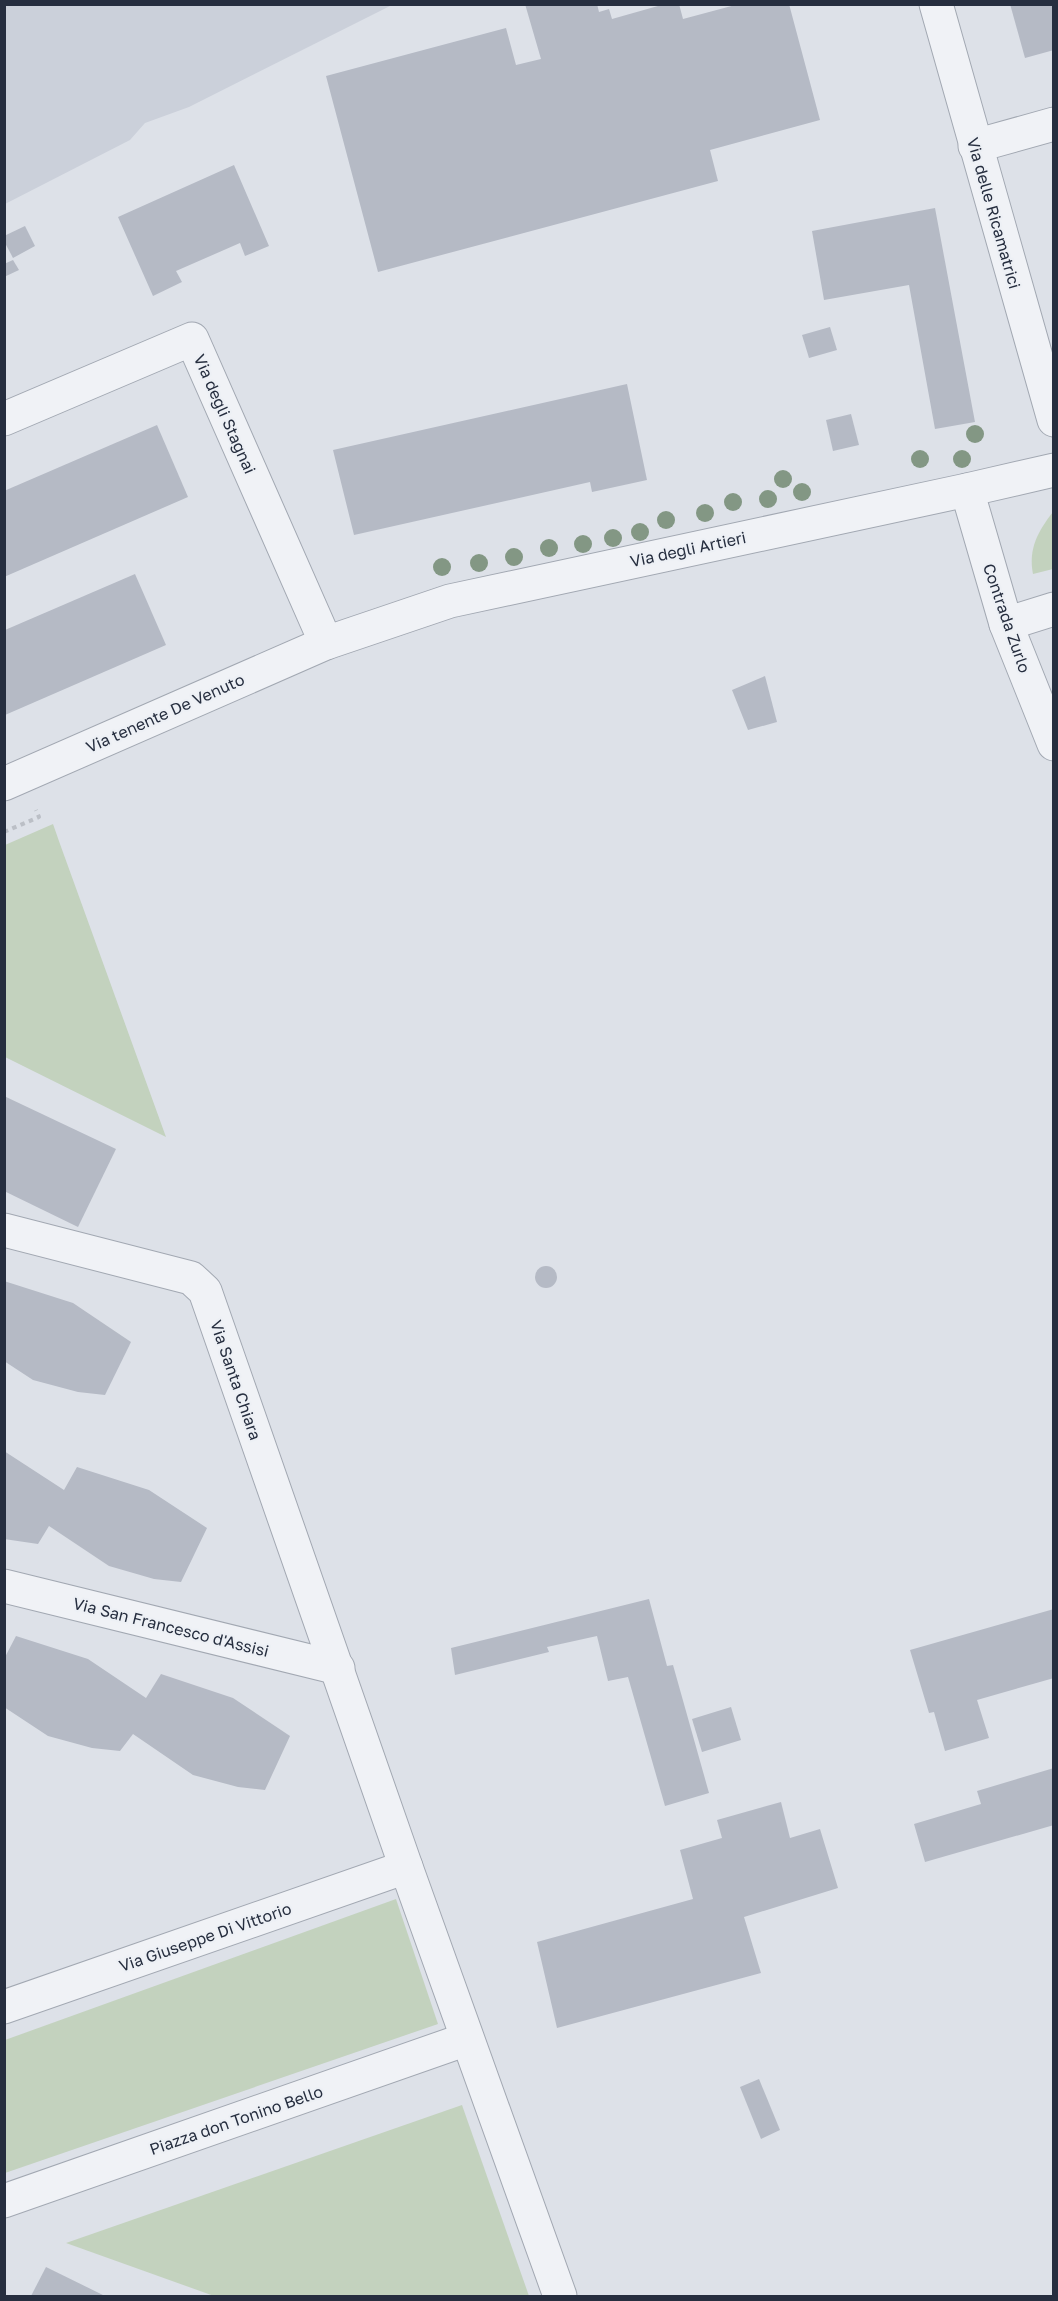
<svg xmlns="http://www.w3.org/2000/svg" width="1058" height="2301" viewBox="0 0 1058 2301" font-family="'Golos Text',sans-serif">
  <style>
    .built { fill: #cbd0da }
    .green { fill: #c3d2be }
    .building { fill: #b5bac5 }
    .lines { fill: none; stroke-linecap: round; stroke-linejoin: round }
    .minor-casing { stroke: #a2a8b2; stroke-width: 35 }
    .path { stroke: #bbbfc6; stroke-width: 4; stroke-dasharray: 4.5 4.5; stroke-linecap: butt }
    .minor { stroke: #f0f2f6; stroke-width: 33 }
    .tree { fill: #839784 }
    .labels { text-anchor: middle; stroke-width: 4.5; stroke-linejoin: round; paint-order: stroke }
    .street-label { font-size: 16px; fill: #262e3f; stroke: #edf0f5 }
  </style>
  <rect width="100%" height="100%" fill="#dde1e8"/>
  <path class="built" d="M5,4H392V5L189,107L145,123L130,140L5,204Z"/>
  <g class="green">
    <path d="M1053,512V569L1033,574C1028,549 1038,531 1053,512Z"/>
    <path d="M53,824L60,844L166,1137L5,1057V845Z"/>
    <path d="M396,1899L438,2024L5,2173V2040Z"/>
    <path d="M462,2105L529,2296H214L66,2243Z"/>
  </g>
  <g class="building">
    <path d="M525,4H597L599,12L609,9L612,19L665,4H679L683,19L739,4H789L820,120L710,150L718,181L378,272L326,76L506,28L516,65L541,59Z"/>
    <path d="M1010,4H1054V50L1025,58Z"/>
    <path d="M234,165L269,246L245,256L240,243L176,271L182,282L153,296L118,217Z"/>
    <path d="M935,208L975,422L935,429L909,285L824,300L812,231Z"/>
    <path d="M25,226L35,246L13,258L4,241V236Z"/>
    <path d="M13,260L19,270L4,277V264Z"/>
    <path d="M830,327L837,350L809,358L802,335Z"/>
    <path d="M627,384L647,480L592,492L590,482L354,535L333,450Z"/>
    <path d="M851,414L859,445L833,451L826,420Z"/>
    <path d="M157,425L188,497L4,577V491Z"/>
    <path d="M135,574L166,645L5,715V630Z"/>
    <path d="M765,676L777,722L748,730L732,690Z"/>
    <path d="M4,1096L116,1149L78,1227L4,1191Z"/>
    <circle cx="546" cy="1277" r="11"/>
    <path d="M4,1281L73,1303L131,1342L105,1395L78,1392L33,1380L4,1361Z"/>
    <path d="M4,1451L64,1490L77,1467L149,1490L207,1528L181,1582L154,1579L109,1566L49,1526L38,1544L4,1539Z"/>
    <path d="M649,1599L667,1666L673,1665L709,1793L665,1806L628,1677L608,1681L597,1636L547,1647L549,1652L455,1675L451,1648Z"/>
    <path d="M1054,1609V1678L977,1700L989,1738L945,1751L934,1712L929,1713L910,1650Z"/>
    <path d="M16,1636L88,1659L146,1698L161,1674L233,1698L290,1736L265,1790L238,1787L193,1775L133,1734L120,1751L92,1748L48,1736L4,1707V1659Z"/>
    <path d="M731,1707L741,1740L702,1752L692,1719Z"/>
    <path d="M1054,1768V1825L925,1862L914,1824L981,1804L977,1791Z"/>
    <path d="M781,1802L790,1838L820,1829L838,1888L744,1917L761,1973L557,2028L537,1942L693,1899L680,1850L722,1838L717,1820Z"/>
    <path d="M759,2079L780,2130L761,2139L740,2087Z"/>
    <path d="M46,2267L105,2296H31Z"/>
  </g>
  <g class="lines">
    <g class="minor-casing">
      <g id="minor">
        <path d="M936,4L1054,420"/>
        <path d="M975,146L1054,124"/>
        <path d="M4,419L192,339L326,643"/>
        <path d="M967,490L1006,624L1054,744"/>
        <path d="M1006,624L1054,609"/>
        <path d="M4,784L326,643L450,601L967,490L1054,470"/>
        <path d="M4,1230L191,1278L205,1291L406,1867L560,2296"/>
        <path d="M4,1586L338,1668"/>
        <path d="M4,2007L406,1867"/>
        <path d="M4,2201L467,2039"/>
      </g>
    </g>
    <path class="path" d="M4,832L39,817L36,810"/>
    <use href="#minor" class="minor"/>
  </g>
  <g class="tree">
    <circle cx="975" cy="434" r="9"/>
    <circle cx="920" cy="459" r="9"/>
    <circle cx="962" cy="459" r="9"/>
    <circle cx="783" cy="479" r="9"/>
    <circle cx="802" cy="492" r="9"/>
    <circle cx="768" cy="499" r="9"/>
    <circle cx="733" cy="502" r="9"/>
    <circle cx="705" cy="513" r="9"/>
    <circle cx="666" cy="520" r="9"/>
    <circle cx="640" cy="532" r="9"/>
    <circle cx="613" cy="538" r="9"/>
    <circle cx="583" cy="544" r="9"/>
    <circle cx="549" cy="548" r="9"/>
    <circle cx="514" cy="557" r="9"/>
    <circle cx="479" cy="563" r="9"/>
    <circle cx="442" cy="567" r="9"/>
  </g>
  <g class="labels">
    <g class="street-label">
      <text transform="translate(994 213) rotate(74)" y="6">Via delle Ricamatrici</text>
      <text transform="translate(225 414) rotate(66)" y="6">Via degli Stagnai</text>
      <text transform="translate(688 549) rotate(-12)" y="6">Via degli Artieri</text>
      <text transform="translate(1007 618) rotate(71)" y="6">Contrada Zurlo</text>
      <text transform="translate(165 713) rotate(-24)" y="6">Via tenente De Venuto</text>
      <text transform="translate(236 1380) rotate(71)" y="6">Via Santa Chiara</text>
      <text transform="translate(171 1627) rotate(14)" y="6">Via San Francesco d'Assisi</text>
      <text transform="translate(205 1937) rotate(-19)" y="6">Via Giuseppe Di Vittorio</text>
      <text transform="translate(236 2120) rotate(-19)" y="6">Piazza don Tonino Bello</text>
    </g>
  </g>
  <rect width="1058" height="2301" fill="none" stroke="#262e3f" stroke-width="12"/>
</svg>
